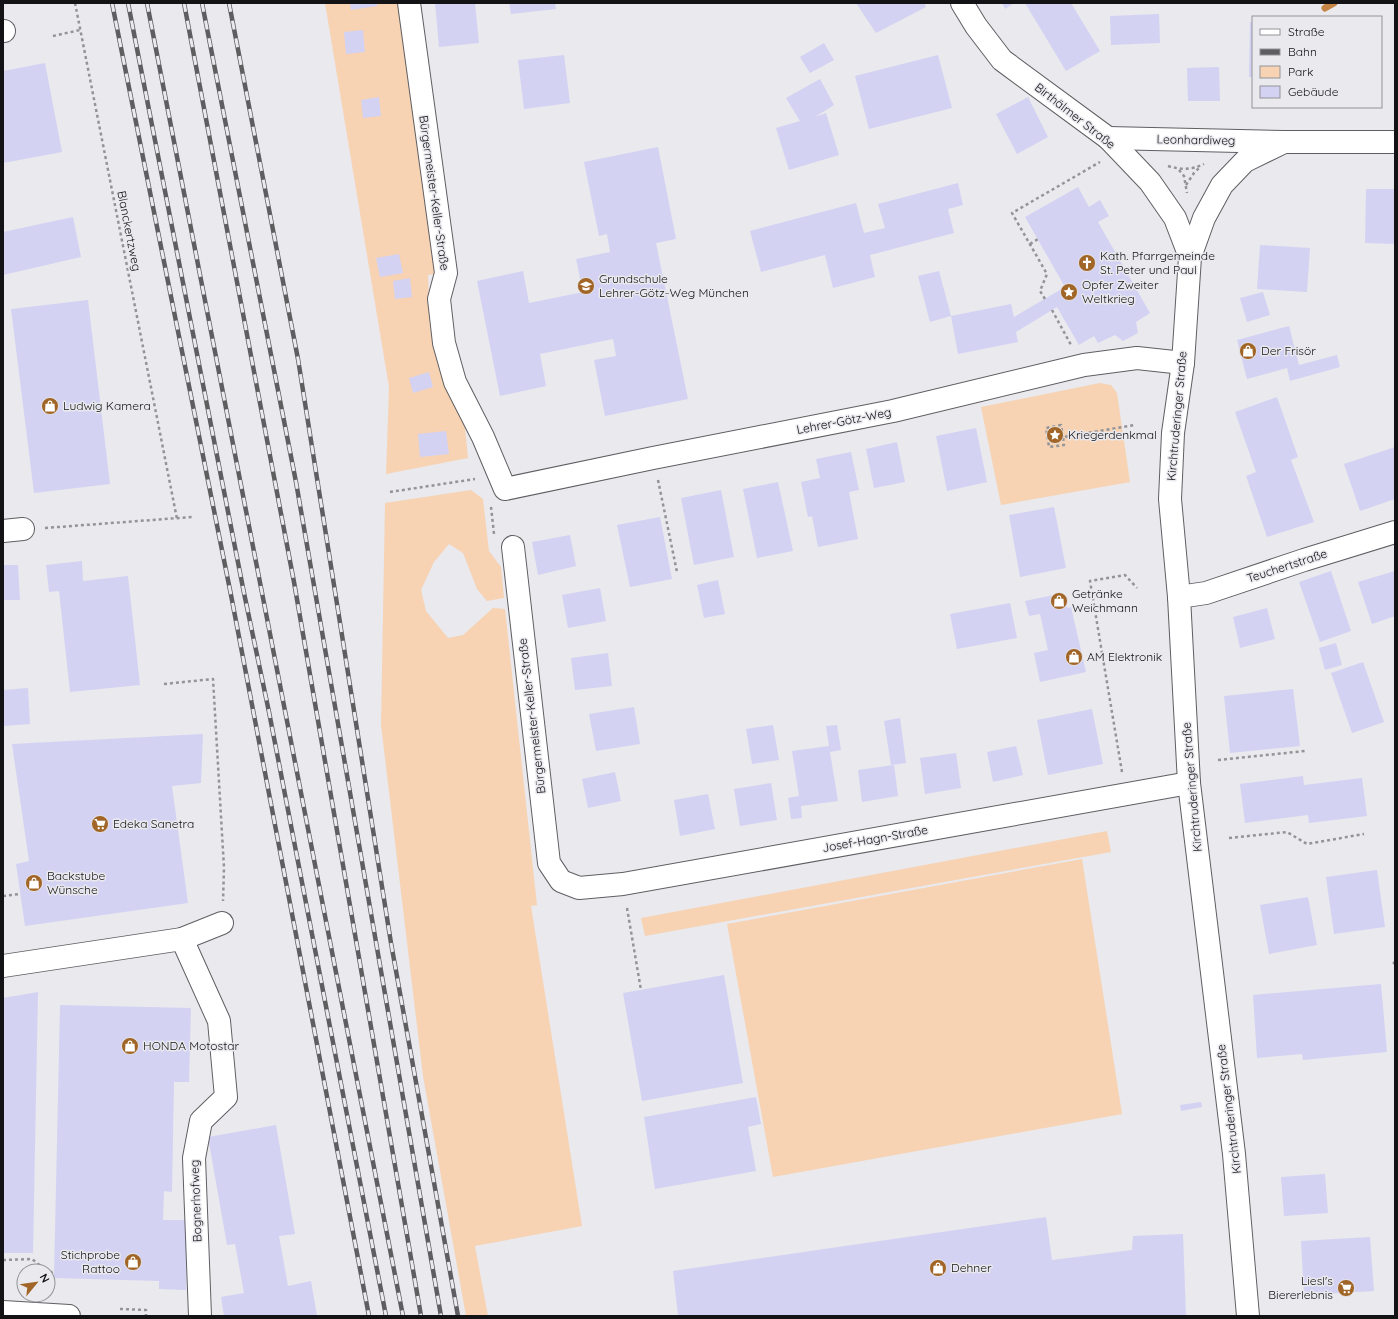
<svg xmlns="http://www.w3.org/2000/svg" width="1398" height="1319" viewBox="0 0 1398 1319" font-family="Quicksand,sans-serif">
  <style>
    .green { fill: #f7d3b3 }
    .lines { fill: none; stroke-linecap: round; stroke-linejoin: round }
    .stream { stroke: #c68545; stroke-width: 7 }
    .building { fill: #d3d2f3 }
    .minor-casing { stroke: #5f5f63; stroke-width: 24 }
    .path { stroke: #949498; stroke-width: 2.5; stroke-dasharray: 3 3; stroke-linecap: butt }
    .minor { stroke: #fff; stroke-width: 22 }
    .rail-casing { stroke: #5e5e61; stroke-width: 4.5 }
    .rail { stroke: #e9e9ee; stroke-width: 3; stroke-dasharray: 9; stroke-linecap: butt }
    .labels { text-anchor: middle; stroke-width: 3; stroke-linejoin: round; paint-order: stroke }
    .street-label { font-size: 12px; fill: #131315; stroke: #e9e9ee }
    .poi-label { font-size: 12px; fill: #131315; stroke: #e9e9ee; text-anchor: start }
  </style>
  <rect width="100%" height="100%" fill="#e9e9ee"/>
  <g class="green">
    <path d="M325,3H402L436,274L428,275L430,328L441,372L464,418L468,458L386,474L389,387Z"/>
    <path d="M1100,383L1111,385L1117,393L1130,482L1001,505L981,407Z"/>
    <path d="M471,490L483,499L489,551L501,567L504,598L487,601L477,589L463,553L449,544L434,562L421,590L426,611L448,638L463,635L493,608L505,609L537,905L531,906L582,1226L475,1246L488,1316H466L423,1076L381,725L385,503Z"/>
    <path d="M1107,831L1111,852L645,936L641,918Z"/>
    <path d="M1082,859L1122,1114L773,1177L727,924Z"/>
  </g>
  <g class="lines">
    <path class="stream" d="M1325,8L1334,3"/>
  </g>
  <g class="building">
    <path d="M350,3H377V6L351,10Z"/>
    <path d="M435,3H475L479,43L439,47Z"/>
    <path d="M509,3H555L556,9L511,14Z"/>
    <path d="M856,3H924L926,7L876,33Z"/>
    <path d="M1002,3H1014L1005,9Z"/>
    <path d="M1025,3H1071L1100,51L1066,71Z"/>
    <path d="M1159,14L1160,43L1111,45L1110,16Z"/>
    <path d="M1250,22H1253V77H1249Z"/>
    <path d="M363,30L365,52L346,54L344,32Z"/>
    <path d="M824,43L834,60L810,73L800,57Z"/>
    <path d="M564,55L570,103L524,109L518,60Z"/>
    <path d="M938,55L952,108L869,129L855,76Z"/>
    <path d="M45,63L62,152L3,163V71Z"/>
    <path d="M1219,67L1220,101H1188L1187,68Z"/>
    <path d="M820,79L834,105L815,117L826,113L839,155L789,170L776,128L800,121L786,98Z"/>
    <path d="M379,97L381,116L363,118L361,100Z"/>
    <path d="M1028,97L1048,137L1017,154L996,114Z"/>
    <path d="M658,147L676,239L656,243L688,399L605,416L594,360L616,356L613,339L540,354L546,386L500,396L477,281L523,271L529,303L583,292L576,259L610,252L607,234L599,236L584,162Z"/>
    <path d="M958,183L963,205L948,209L954,233L870,255L875,277L833,288L825,255L761,272L750,231L856,203L864,233L885,228L878,204Z"/>
    <path d="M1078,187L1089,207L1100,200L1109,216L1098,222L1150,313L1136,322L1138,333L1123,341L1115,335L1098,343L1094,336L1079,345L1057,307L1016,332L1018,342L958,354L951,316L1011,304L1014,317L1065,287L1025,217Z"/>
    <path d="M1366,189H1395V244L1365,243Z"/>
    <path d="M73,217L81,257L3,275V232Z"/>
    <path d="M1260,245L1310,248L1307,292L1257,289Z"/>
    <path d="M399,254L403,273L380,277L376,258Z"/>
    <path d="M939,271L951,316L930,322L918,276Z"/>
    <path d="M410,278L412,297L395,299L393,281Z"/>
    <path d="M1263,292L1270,315L1247,322L1240,298Z"/>
    <path d="M88,300L110,484L34,493L11,309Z"/>
    <path d="M1289,326L1299,365L1337,355L1340,367L1290,381L1287,368L1247,379L1237,340Z"/>
    <path d="M429,372L433,387L413,393L409,378Z"/>
    <path d="M1277,397L1298,457L1291,460L1314,522L1267,537L1246,476L1256,472L1235,412Z"/>
    <path d="M976,428L987,482L947,491L936,436Z"/>
    <path d="M446,431L449,454L420,457L418,434Z"/>
    <path d="M897,442L905,482L874,488L866,449Z"/>
    <path d="M1395,447V499L1360,511L1344,464Z"/>
    <path d="M851,452L859,490L849,492L858,539L818,547L812,516L808,517L801,482L820,478L816,459Z"/>
    <path d="M778,482L793,551L757,558L743,489Z"/>
    <path d="M721,490L734,557L694,565L681,498Z"/>
    <path d="M1054,507L1066,568L1020,577L1009,515Z"/>
    <path d="M660,517L672,579L630,587L617,525Z"/>
    <path d="M570,535L576,566L538,575L532,542Z"/>
    <path d="M82,561L83,581L128,576L140,685L70,692L59,591L49,592L46,565Z"/>
    <path d="M3,565H18L20,600H3Z"/>
    <path d="M1331,571L1351,631L1320,642L1299,582Z"/>
    <path d="M1395,571V616L1372,624L1358,582Z"/>
    <path d="M718,580L725,614L704,618L697,585Z"/>
    <path d="M600,588L606,621L568,628L562,595Z"/>
    <path d="M1063,593L1067,608L1071,607L1086,672L1040,682L1034,653L1048,650L1040,614L1029,616L1025,601Z"/>
    <path d="M1010,603L1017,638L957,649L950,614Z"/>
    <path d="M1267,608L1275,639L1240,648L1233,617Z"/>
    <path d="M1336,643L1342,665L1325,670L1319,648Z"/>
    <path d="M608,653L612,686L575,690L571,658Z"/>
    <path d="M1363,662L1384,722L1352,733L1331,673Z"/>
    <path d="M28,688L30,724L3,726V690Z"/>
    <path d="M1293,689L1300,746L1230,753L1224,696Z"/>
    <path d="M634,707L640,744L596,751L589,714Z"/>
    <path d="M1092,709L1103,764L1048,775L1037,720Z"/>
    <path d="M900,718L906,763L891,765L884,721Z"/>
    <path d="M773,725L779,760L752,764L746,729Z"/>
    <path d="M837,725L841,750L830,752L838,801L801,806L802,818L791,819L788,798L799,796L792,751L829,746L826,726Z"/>
    <path d="M203,734L201,783L172,786L188,903L25,926L16,864L29,861L12,744Z"/>
    <path d="M1016,746L1023,775L993,782L987,752Z"/>
    <path d="M956,753L961,788L925,794L920,758Z"/>
    <path d="M894,765L898,796L862,802L858,770Z"/>
    <path d="M615,772L621,801L588,808L582,779Z"/>
    <path d="M1303,776L1304,785L1362,778L1367,816L1309,823L1308,815L1245,823L1240,784Z"/>
    <path d="M771,783L777,820L740,826L734,789Z"/>
    <path d="M708,794L715,829L680,836L674,800Z"/>
    <path d="M1377,870L1385,927L1334,934L1326,877Z"/>
    <path d="M1308,897L1317,945L1269,954L1260,905Z"/>
    <path d="M724,975L743,1083L642,1101L623,993Z"/>
    <path d="M1381,984L1387,1052L1303,1060L1302,1054L1257,1058L1253,995Z"/>
    <path d="M38,992L33,1253H3V998Z"/>
    <path d="M60,1005L191,1008L189,1082H174L172,1192L164,1191L163,1220H188L186,1290L159,1289V1281L54,1278Z"/>
    <path d="M756,1097L761,1124L748,1127L756,1171L655,1189L644,1117Z"/>
    <path d="M1201,1102L1202,1107L1181,1111L1180,1105Z"/>
    <path d="M276,1125L295,1234L279,1236L288,1286L311,1281L317,1316H224L221,1297L244,1293L235,1244L227,1245L208,1137Z"/>
    <path d="M1325,1174L1328,1213L1284,1216L1281,1177Z"/>
    <path d="M1046,1217L1052,1260L1132,1250L1133,1236L1183,1234L1186,1316H678L673,1271Z"/>
    <path d="M1370,1237L1374,1291L1304,1295L1301,1241Z"/>
  </g>
  <g class="lines">
    <g class="minor-casing">
      <g id="minor">
        <path d="M409,3L446,273L439,299L444,343L455,382L483,437L505,489L653,458L893,411L1084,365L1137,358L1183,363"/>
        <path d="M962,3L976,26L1002,60L1108,138L1150,182L1175,218L1190,257"/>
        <path d="M3,31H4"/>
        <path d="M1108,138L1284,142H1395"/>
        <path d="M3,531L23,529"/>
        <path d="M513,547L549,863L561,881L579,888L623,884L1189,783"/>
        <path d="M1179,597L1206,593L1304,560L1395,532"/>
        <path d="M182,939L219,1021L226,1097L201,1121L194,1158L200,1316"/>
        <path d="M3,966L182,939L222,923"/>
        <path d="M3,1312L69,1316"/>
        <path d="M1248,1316L1234,1154L1189,783L1179,597L1170,499L1173,433L1183,363L1190,257L1204,218L1222,185L1245,161L1284,142"/>
      </g>
    </g>
    <g class="path">
      <path d="M75,3L177,519"/>
      <path d="M53,36L80,30"/>
      <path d="M1168,166C1181,170 1192,170 1204,164"/>
      <path d="M1179,170L1184,176L1187,193"/>
      <path d="M1186,185L1194,173L1200,167"/>
      <path d="M1030,244L1038,239"/>
      <path d="M1045,299L1040,291L1047,274L1012,213L1100,162"/>
      <path d="M1052,310L1071,345"/>
      <path d="M1063,437L1061,425L1046,428L1049,447L1064,445L1063,437L1135,425"/>
      <path d="M658,480L677,572"/>
      <path d="M390,492L475,479"/>
      <path d="M491,507L494,534"/>
      <path d="M45,528L192,517"/>
      <path d="M164,684L213,679L224,868L223,901"/>
      <path d="M1218,760L1305,751"/>
      <path d="M1122,772L1090,581L1125,575L1137,588"/>
      <path d="M1229,838L1287,832L1307,844L1364,834"/>
      <path d="M3,896L20,894"/>
      <path d="M627,908L641,990"/>
      <path d="M1393,962L1395,964"/>
      <path d="M3,1260L32,1259L47,1271"/>
      <path d="M48,1272L50,1273L49,1291"/>
      <path d="M50,1273L55,1270"/>
      <path d="M120,1309L146,1310V1316"/>
    </g>
    <use href="#minor" class="minor"/>
    <g class="rail-casing">
      <g id="rail">
        <path d="M112,3L231,595L369,1316"/>
        <path d="M128,3L244,593L269,712L386,1316"/>
        <path d="M147,3L403,1316"/>
        <path d="M184,3L294,582L421,1316"/>
        <path d="M202,3L296,482L441,1316"/>
        <path d="M229,3L298,359L391,943L458,1316"/>
      </g>
    </g>
    <use href="#rail" class="rail"/>
  </g>
  <defs>
    <g id="church-disc" transform="scale(0.9)"><circle r="9.5" fill="#a16627" stroke="#e9e9ee"/><path d="M-1.2-6h2.4v3.5h3.3v2.4h-3.3V6h-2.4V-.1h-3.3v-2.4h3.3Z" fill="#fff"/></g>
    <g id="school-disc" transform="scale(0.9)"><circle r="9.5" fill="#a16627" stroke="#e9e9ee"/><path d="M0-5L7-2L0 1L-7-2ZM-4 1L0 2.5L4 1V4Q0 6-4 4Z" fill="#fff"/></g>
    <g id="sight-disc" transform="scale(0.9)"><circle r="9.5" fill="#a16627" stroke="#e9e9ee"/><path d="M0-6L1.8-2.2L6-1.7L2.9 1.2L3.7 5.4L0 3.3L-3.7 5.4L-2.9 1.2L-6-1.7L-1.8-2.2Z" fill="#fff"/></g>
    <g id="shop-disc" transform="scale(0.9)"><circle r="9.5" fill="#a16627" stroke="#e9e9ee"/><path d="M-5-2.5h2.3a2.7 3.5 0 0 1 5.4 0H5L5.5 6h-11ZM-1.5-2.5h3a1.5 2.3 0 0 0-3 0Z" fill="#fff"/></g>
    <g id="supermarket-disc" transform="scale(0.9)"><circle r="9.5" fill="#a16627" stroke="#e9e9ee"/><path d="M-6-5.5h2.5l.6 2H6L4.5 2H-2.5L-4.4-4H-6ZM-1.5 3.2a1.3 1.3 0 1 0 .1 0ZM3 3.2a1.3 1.3 0 1 0 .1 0Z" fill="#fff"/></g>
  </defs>
  <g fill-rule="evenodd">
    <use href="#church-disc" x="1087" y="263"/>
    <use href="#school-disc" x="586" y="286"/>
    <use href="#sight-disc" x="1069" y="292"/>
    <use href="#shop-disc" x="1248" y="351"/>
    <use href="#shop-disc" x="50" y="406"/>
    <use href="#sight-disc" x="1055" y="435"/>
    <use href="#shop-disc" x="1059" y="601"/>
    <use href="#shop-disc" x="1074" y="657"/>
    <use href="#supermarket-disc" x="100" y="824"/>
    <use href="#shop-disc" x="34" y="883"/>
    <use href="#shop-disc" x="130" y="1046"/>
    <use href="#shop-disc" x="133" y="1262"/>
    <use href="#shop-disc" x="938" y="1268"/>
    <use href="#supermarket-disc" x="1346" y="1288"/>
  </g>
  <g class="labels">
    <g class="street-label">
      <text transform="translate(1075 116) rotate(38)" y="4">Birthälmer Straße</text>
      <text transform="translate(1196 140) rotate(1)" y="4">Leonhardiweg</text>
      <text transform="translate(434 193) rotate(82)" y="4">Bürgermeister-Keller-Straße</text>
      <text transform="translate(129 231) rotate(79)" y="4">Blanckertzweg</text>
      <text transform="translate(1177 416) rotate(-85)" y="4">Kirchtruderinger Straße</text>
      <text transform="translate(844 421) rotate(-11)" y="4">Lehrer-Götz-Weg</text>
      <text transform="translate(1287 566) rotate(-18)" y="4">Teuchertstraße</text>
      <text transform="translate(532 716) rotate(-97)" y="4">Bürgermeister-Keller-Straße</text>
      <text transform="translate(1192 787) rotate(-95)" y="4">Kirchtruderinger Straße</text>
      <text transform="translate(875 839) rotate(-10)" y="4">Josef-Hagn-Straße</text>
      <text transform="translate(1229 1109) rotate(-97)" y="4">Kirchtruderinger Straße</text>
      <text transform="translate(196 1201) rotate(-92)" y="4">Bognerhofweg</text>
    </g>
    <g class="poi-label">
      <text x="1100" y="260">Kath. Pfarrgemeinde<tspan x="1100" dy="14">St. Peter und Paul</tspan></text>
      <text x="599" y="283">Grundschule<tspan x="599" dy="14">Lehrer-Götz-Weg München</tspan></text>
      <text x="1082" y="289">Opfer Zweiter<tspan x="1082" dy="14">Weltkrieg</tspan></text>
      <text x="1261" y="355">Der Frisör</text>
      <text x="63" y="410">Ludwig Kamera</text>
      <text x="1068" y="439">Kriegerdenkmal</text>
      <text x="1072" y="598">Getränke<tspan x="1072" dy="14">Weichmann</tspan></text>
      <text x="1087" y="661">AM Elektronik</text>
      <text x="113" y="828">Edeka Sanetra</text>
      <text x="47" y="880">Backstube<tspan x="47" dy="14">Wünsche</tspan></text>
      <text x="143" y="1050">HONDA Motostar</text>
      <text x="120" y="1259" text-anchor="end">Stichprobe<tspan x="120" dy="14">Rattoo</tspan></text>
      <text x="951" y="1272">Dehner</text>
      <text x="1333" y="1285" text-anchor="end">Liesl's<tspan x="1333" dy="14">Biererlebnis</tspan></text>
    </g>
  </g>
  <rect width="1398" height="1319" fill="none" stroke="#131315" stroke-width="8"/>
  <rect x="1252" y="16" width="130" height="92" fill="#e9e9ee" stroke="#939397"/>
  <rect x="1260" y="29" width="20" height="6" fill="#ffffff" stroke="#939397"/>
  <text x="1288" y="36" font-size="12" fill="#131315">Straße</text>
  <rect x="1260" y="49" width="20" height="6" fill="#5e5e61" stroke="#939397"/>
  <text x="1288" y="56" font-size="12" fill="#131315">Bahn</text>
  <rect x="1260" y="66" width="20" height="12" fill="#f7d3b3" stroke="#939397"/>
  <text x="1288" y="76" font-size="12" fill="#131315">Park</text>
  <rect x="1260" y="86" width="20" height="12" fill="#d3d2f3" stroke="#939397"/>
  <text x="1288" y="96" font-size="12" fill="#131315">Gebäude</text>
  <g transform="translate(36 1283) rotate(61)"><circle r="19" fill="#e9e9ee" stroke="#939397"/>
  <path d="M0-3L7 15L0 10L-7 15Z" fill="#a16627"/>
  <text y="-6" font-size="11" font-weight="bold" text-anchor="middle" fill="#131315">N</text>
  </g>
</svg>
